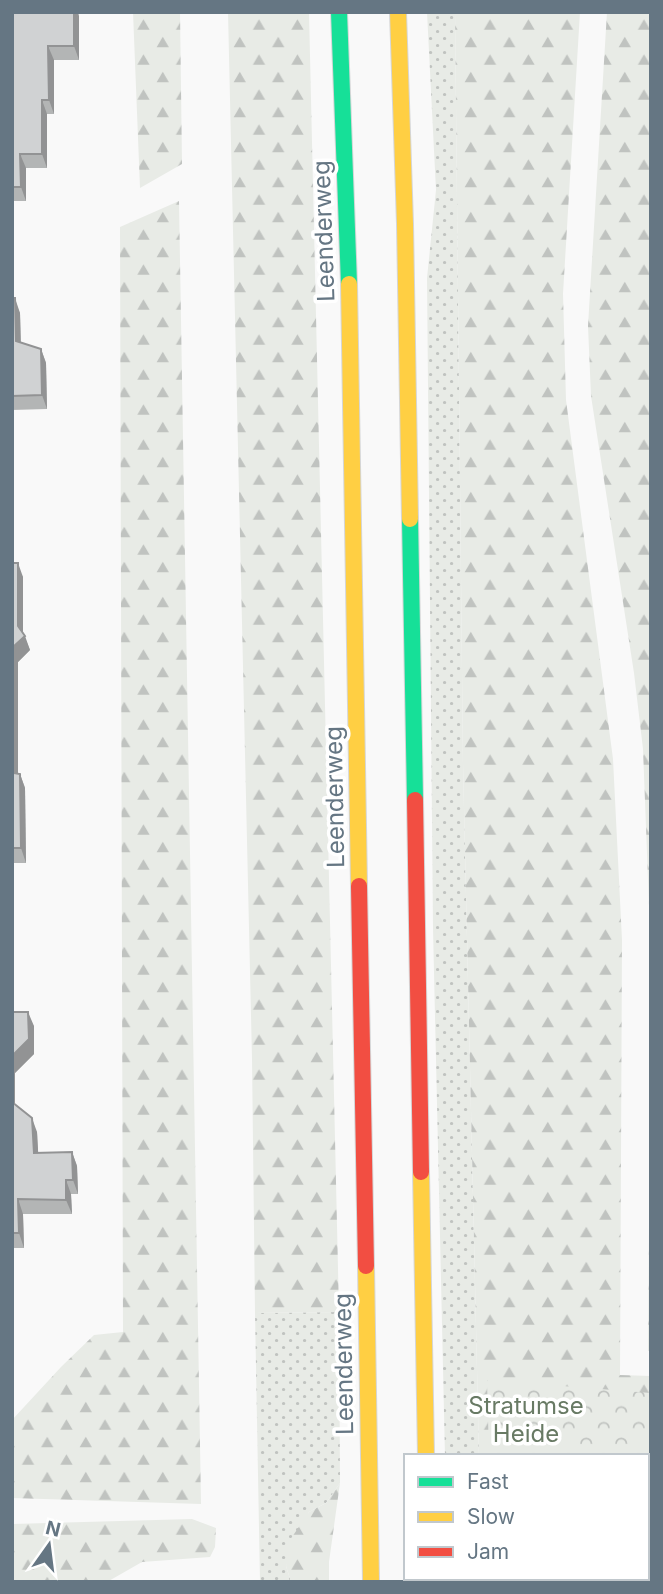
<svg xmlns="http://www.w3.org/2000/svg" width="663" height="1594" viewBox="0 0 663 1594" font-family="Inter,sans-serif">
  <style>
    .grass { fill: url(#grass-dots) }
    .forest { fill: url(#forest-firs) }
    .park { fill: url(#park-crowns) }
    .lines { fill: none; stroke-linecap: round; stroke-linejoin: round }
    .fast-casing { stroke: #d5d6d7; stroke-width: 18 }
    .slow-casing { stroke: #d5d6d7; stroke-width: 18 }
    .jam-casing { stroke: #d5d6d7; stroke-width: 18 }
    .fast { stroke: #16e098; stroke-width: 16 }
    .slow { stroke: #ffcf43; stroke-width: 16 }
    .jam { stroke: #f24e42; stroke-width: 16 }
    .wall { fill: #b3b5b5 }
    .shaded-wall { fill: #929394 }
    .building { fill: #d0d2d3; stroke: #929394; stroke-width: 2 }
    .labels { text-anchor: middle; stroke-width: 7; stroke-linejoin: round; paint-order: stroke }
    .street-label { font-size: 24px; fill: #657683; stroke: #fff }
    .park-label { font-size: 24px; fill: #687a64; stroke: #fff }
  </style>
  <defs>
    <pattern id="grass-dots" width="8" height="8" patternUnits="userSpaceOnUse" patternTransform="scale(1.75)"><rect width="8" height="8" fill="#e8ebe6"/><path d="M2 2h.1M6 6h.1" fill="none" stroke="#c0c3c0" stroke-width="1.8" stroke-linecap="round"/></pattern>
    <pattern id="forest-firs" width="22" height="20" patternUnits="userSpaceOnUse" patternTransform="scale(1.75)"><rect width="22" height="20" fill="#e8ebe6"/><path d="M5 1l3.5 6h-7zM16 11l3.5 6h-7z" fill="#c0c3c0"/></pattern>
    <pattern id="park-crowns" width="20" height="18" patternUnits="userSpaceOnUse" patternTransform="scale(1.75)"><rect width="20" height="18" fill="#e8ebe6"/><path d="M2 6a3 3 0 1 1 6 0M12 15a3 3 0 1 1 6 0" fill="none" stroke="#c0c3c0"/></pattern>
  </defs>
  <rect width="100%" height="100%" fill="#f9f9f9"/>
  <g class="grass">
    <path d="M427,12H455L463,764L479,1456H445L433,928L427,278L436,190Z"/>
    <path d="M339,1312L340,1483L326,1503L309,1512L286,1566L291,1582H260L255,1313Z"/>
  </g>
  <g class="forest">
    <path d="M133,12H180L182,164L140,188Z"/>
    <path d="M228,12H309L339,1312L255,1313L252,1059Z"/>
    <path d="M455,12H580L563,294L566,400L613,759L622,940L620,1375L651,1376V1582H482V1578H647V1456H479L463,764Z"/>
    <path d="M607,12H651V958L643,749L634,673L591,396L588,326Z"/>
    <path d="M179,201L201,1504L12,1498V1420L61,1367L94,1335L123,1332L120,227Z"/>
    <path d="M651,974V1351H648Z"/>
    <path d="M340,1483L329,1562V1582H291L286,1566L290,1540L309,1512L326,1503Z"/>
    <path d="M192,1519L216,1528L215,1547L210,1557L142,1562L107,1582H12V1524Z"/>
  </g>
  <path class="park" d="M487,1380L651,1393V1582H492V1578H647V1456H489Z"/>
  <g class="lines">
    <g class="fast-casing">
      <g id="fast">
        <path d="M339,12L349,284"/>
        <path d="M410,519L415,800"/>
      </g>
    </g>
    <g class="slow-casing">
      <g id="slow">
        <path d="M398,12L405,224L410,519"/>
        <path d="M349,284L359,886"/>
        <path d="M421,1172L426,1456"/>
        <path d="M366,1266L371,1582"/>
        <path d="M428,1578V1582"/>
      </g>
    </g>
    <g class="jam-casing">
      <g id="jam">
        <path d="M415,800L421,1172"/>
        <path d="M359,886L366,1266"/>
      </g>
    </g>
    <use href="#fast" class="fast"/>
    <use href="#slow" class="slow"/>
    <use href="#jam" class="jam"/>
  </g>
  <g class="wall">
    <path d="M12,12L79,16V60H54V114H47V168H26V201H12Z"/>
    <path d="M12,298L20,313L21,343L41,349L46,363L47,409L12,410Z"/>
    <path d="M12,479L14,563L23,577V633L30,650L18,662V773L20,774L25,788L26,863H12Z"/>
    <path d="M12,1012L34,1026V1054L15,1073V1105L37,1132L38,1153L72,1152L77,1166L78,1194H71L72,1214H23L24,1248H12Z"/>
  </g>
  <g class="shaded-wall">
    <path d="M74,12H78L79,16V60L74,46Z"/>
    <path d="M48,46L54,60V114L49,100Z"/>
    <path d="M42,100L47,114V168L42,154Z"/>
    <path d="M20,154L26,168V201L21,187Z"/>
    <path d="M15,298L20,313L21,356L16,341Z"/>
    <path d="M41,349L46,363L47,409L42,395Z"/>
    <path d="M12,479L13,482L14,577L12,574Z"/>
    <path d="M18,563L23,577V638L25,636L30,650L18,662V788L13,773L12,648L18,626Z"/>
    <path d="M20,774L25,788L26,863L21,848Z"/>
    <path d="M28,1012L34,1026V1054L15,1073V1115L12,1106V1056Z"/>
    <path d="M32,1118L37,1132L39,1167L34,1153Z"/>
    <path d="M72,1152L77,1166L78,1194L73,1180Z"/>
    <path d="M66,1180L71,1194L72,1214L66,1200Z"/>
    <path d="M18,1199L23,1214L24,1248L19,1233Z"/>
  </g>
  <g class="building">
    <path d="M12,12H74V46H48L49,100H42V154H20L21,187H12Z"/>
    <path d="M12,298H15L16,341L41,349L42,395L12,396Z"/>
    <path d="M12,563H18V626L25,636L12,648L13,773L20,774L21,848H12Z"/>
    <path d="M12,1012H28L29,1039L12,1056Z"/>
    <path d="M12,1102L32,1118L34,1153L72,1152L73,1180H66V1200L18,1199L19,1233H12Z"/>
  </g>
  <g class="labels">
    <g class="street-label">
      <text transform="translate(324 231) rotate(-92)" y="8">Leenderweg</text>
      <text transform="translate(335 797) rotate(-91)" y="8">Leenderweg</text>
      <text transform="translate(344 1364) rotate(-91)" y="8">Leenderweg</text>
    </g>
    <g class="park-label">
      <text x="526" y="1414">Stratumse<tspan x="526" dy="28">Heide</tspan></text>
    </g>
  </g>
  <rect width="663" height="1594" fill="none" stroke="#657683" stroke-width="28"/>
  <rect x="404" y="1454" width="245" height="126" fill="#ffffff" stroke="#c1c8cd" stroke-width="2"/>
  <rect x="418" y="1477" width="35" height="10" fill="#16e098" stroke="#c1c8cd" stroke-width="2"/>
  <text x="467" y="1489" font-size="21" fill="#657683">Fast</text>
  <rect x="418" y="1512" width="35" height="10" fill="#ffcf43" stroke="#c1c8cd" stroke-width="2"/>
  <text x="467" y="1524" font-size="21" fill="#657683">Slow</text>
  <rect x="418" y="1547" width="35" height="10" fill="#f24e42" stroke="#c1c8cd" stroke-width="2"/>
  <text x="467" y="1559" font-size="21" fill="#657683">Jam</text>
  <g transform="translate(49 1545) rotate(14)" stroke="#ffffff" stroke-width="5" paint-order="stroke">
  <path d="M0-5L12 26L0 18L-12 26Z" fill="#657683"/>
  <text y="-10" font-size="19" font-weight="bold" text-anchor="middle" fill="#657683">N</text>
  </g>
</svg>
